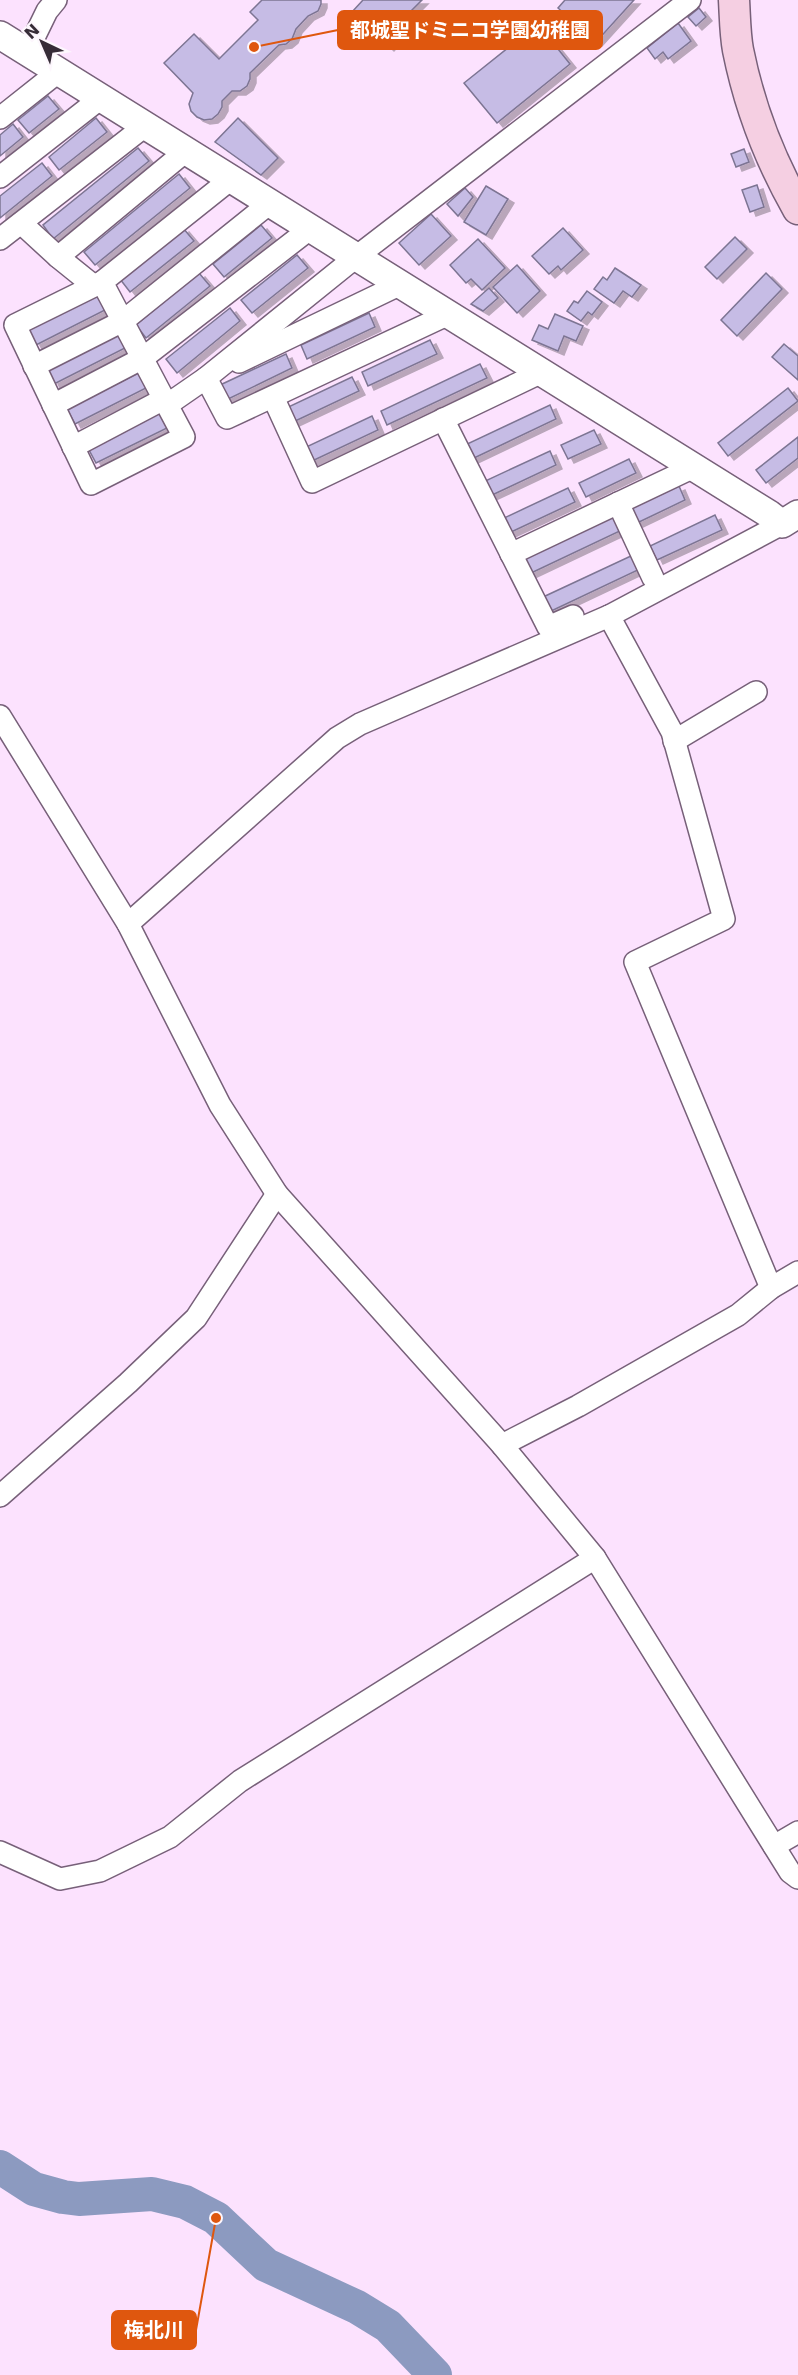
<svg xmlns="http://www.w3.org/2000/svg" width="798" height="2375" viewBox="0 0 798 2375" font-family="'DejaVu Sans','Noto Sans JP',sans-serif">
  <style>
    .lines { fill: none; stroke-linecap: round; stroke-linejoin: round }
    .river { stroke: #8c9ac0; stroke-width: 34 }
    .building { fill: #c6bce5; stroke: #7d7593; stroke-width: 1.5; filter: url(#shadow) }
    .minor-casing { stroke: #776079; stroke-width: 24 }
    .tertiary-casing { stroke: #776079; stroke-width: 30 }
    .secondary-casing { stroke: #776079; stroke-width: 33 }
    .minor { stroke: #fff; stroke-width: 21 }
    .tertiary { stroke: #fff; stroke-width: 27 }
    .secondary { stroke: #f5cfe2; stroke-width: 30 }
    .leader { fill: none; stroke: #df570e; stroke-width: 2 }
    .callout-dot { fill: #df570e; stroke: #fdf7fd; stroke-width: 2 }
    .callout { fill: #df570e; stroke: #df570e; stroke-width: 2 }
    .callout-label { font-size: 20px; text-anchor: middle; font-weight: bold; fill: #fff }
  </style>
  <defs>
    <filter id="shadow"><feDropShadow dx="6" dy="4" stdDeviation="0" flood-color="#0004"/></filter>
  </defs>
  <rect width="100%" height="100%" fill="#fce2fe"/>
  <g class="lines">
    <path class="river" d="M0,2167L34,2189L63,2197L79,2199L152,2194L185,2202L216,2218L266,2265L357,2307L388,2326L435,2375"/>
  </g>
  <g class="building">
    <path d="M262,0H321V4L318,11L308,16L296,29L292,39L286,44L279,45L250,73V79L247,86L240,91H232L222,101V107L218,114L212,119L204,120L197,117L191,111L189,104L193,93L164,63L194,34L219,59L258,20L250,12Z"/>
    <path d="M363,0H422L395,27L401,33L388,47L352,12Z"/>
    <path d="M565,0H634L596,42L558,8Z"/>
    <path d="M699,8L706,17L696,26L688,17Z"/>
    <path d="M678,23L691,41L668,59L663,52L655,59L647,48Z"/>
    <path d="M538,24L570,64L497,123L464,83Z"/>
    <path d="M48,96L59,109L29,133L18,120Z"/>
    <path d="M96,118L107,132L59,170L49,157Z"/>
    <path d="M238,118L278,158L261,175L215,142Z"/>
    <path d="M13,124L23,137L0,156V135Z"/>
    <path d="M138,148L149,161L53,239L43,225Z"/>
    <path d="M744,149L749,162L736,167L731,154Z"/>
    <path d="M42,163L52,176L0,218V196Z"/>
    <path d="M179,174L190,188L95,265L84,252Z"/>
    <path d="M757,185L764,207L750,212L742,190Z"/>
    <path d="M486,186L508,199L486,235L464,222Z"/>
    <path d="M465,188L473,197L458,216L447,204Z"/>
    <path d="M431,214L451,236L419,265L399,243Z"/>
    <path d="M261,225L272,238L224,277L213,264Z"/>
    <path d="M183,228L194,241L130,292L120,279Z"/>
    <path d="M563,228L583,250L561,270L558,266L549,274L532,256Z"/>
    <path d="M735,237L747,249L717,279L705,267Z"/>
    <path d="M478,239L505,268L482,290L471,279L466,283L450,265Z"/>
    <path d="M297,255L308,268L252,313L241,300Z"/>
    <path d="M517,265L540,291L517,313L493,287Z"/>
    <path d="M615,268L641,285L632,297L623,291L614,303L594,289L603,277L607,280Z"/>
    <path d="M199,273L210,286L146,338L136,325Z"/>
    <path d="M766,273L782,289L737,336L721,320Z"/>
    <path d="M489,288L498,298L483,311L471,304Z"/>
    <path d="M587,291L602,302L592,315L588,312L581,321L567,311L574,301L578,303Z"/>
    <path d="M99,294L107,309L36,345L28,330Z"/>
    <path d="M230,308L240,321L177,373L166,359Z"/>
    <path d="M369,313L375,327L307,359L301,345Z"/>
    <path d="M555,314L583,326L576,341L564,336L558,351L532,340L539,325L548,329Z"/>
    <path d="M117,333L125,348L54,384L47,369Z"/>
    <path d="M430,340L437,354L368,386L362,372Z"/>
    <path d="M784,344L798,356V380L772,357Z"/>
    <path d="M286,354L292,368L224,401L218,386Z"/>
    <path d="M480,364L487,378L387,425L381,411Z"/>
    <path d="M138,373L146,388L75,424L67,409Z"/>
    <path d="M352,377L359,391L291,423L284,409Z"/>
    <path d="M788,388L798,401L728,456L718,443Z"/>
    <path d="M550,405L556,419L472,459L465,445Z"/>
    <path d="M159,413L167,428L96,463L88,448Z"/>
    <path d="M372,416L378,430L310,462L304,448Z"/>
    <path d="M594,430L601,444L568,459L561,445Z"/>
    <path d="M798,437V458L766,483L756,470Z"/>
    <path d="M550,451L556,465L490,496L483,482Z"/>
    <path d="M629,459L636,473L586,497L579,483Z"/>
    <path d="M679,486L685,500L637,523L630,509Z"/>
    <path d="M568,488L575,502L509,533L502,519Z"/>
    <path d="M715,515L722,530L657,560L650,546Z"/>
    <path d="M615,516L622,530L529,574L522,560Z"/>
    <path d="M633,555L640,569L547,613L541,598Z"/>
  </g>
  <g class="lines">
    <g class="minor-casing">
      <g id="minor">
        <path d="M27,52L47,11L56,0"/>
        <path d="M0,118L58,72"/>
        <path d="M0,177L101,98"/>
        <path d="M231,179L102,282L167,405L206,378L227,418L449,314"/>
        <path d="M21,223L58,257L186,151"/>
        <path d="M0,239L145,126"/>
        <path d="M58,257L94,286"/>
        <path d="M102,282L15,325L91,484L184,437L167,405"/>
        <path d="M239,362L401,284"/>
        <path d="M34,366L123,321L270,203"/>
        <path d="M206,378L356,257L690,0"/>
        <path d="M273,397L312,482L542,372"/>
        <path d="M53,405L143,358L311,228"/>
        <path d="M443,419L548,627L573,616"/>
        <path d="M73,447L164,399"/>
        <path d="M618,503L653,578"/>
        <path d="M511,554L694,467"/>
        <path d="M609,616L672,732L724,919L635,962L771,1288"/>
        <path d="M0,716L128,924L220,1105L277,1194L502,1445L595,1558L790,1872L798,1878"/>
        <path d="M674,741L756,692"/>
        <path d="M128,924L337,738L360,724L609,616L782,524"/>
        <path d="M502,1445L578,1406L738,1315L771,1288L798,1272"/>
        <path d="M0,1496L128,1383L196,1318L277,1194"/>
        <path d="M774,1846L798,1832"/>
        <path d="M0,1852L60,1879L100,1871L170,1837L240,1781L595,1558"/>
      </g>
    </g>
    <g class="tertiary-casing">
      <path id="tertiary" d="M0,35L769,514L782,524L798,514"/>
    </g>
    <g class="secondary-casing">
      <path id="secondary" d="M734,0C735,17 735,34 738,50C749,105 770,160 798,209"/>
    </g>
    <use href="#minor" class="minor"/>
    <use href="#tertiary" class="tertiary"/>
    <use href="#secondary" class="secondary"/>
  </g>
  <path class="leader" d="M254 47L338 30M216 2218L196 2330"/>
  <g class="callout-dot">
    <circle cx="254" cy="47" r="6"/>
    <circle cx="216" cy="2218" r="6"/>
  </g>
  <g class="callout">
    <rect x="338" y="11" width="264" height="38" rx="6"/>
    <rect x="112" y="2311" width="84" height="38" rx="6"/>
  </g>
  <g class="callout-label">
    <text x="470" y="37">都城聖ドミニコ学園幼稚園</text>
    <text x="154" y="2337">梅北川</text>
  </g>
  <g transform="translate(42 42) rotate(316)" stroke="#fdf7fd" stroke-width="4.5" paint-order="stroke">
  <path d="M0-4.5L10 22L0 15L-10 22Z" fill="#362c37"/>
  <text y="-9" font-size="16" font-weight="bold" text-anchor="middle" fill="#362c37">N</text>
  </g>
</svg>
